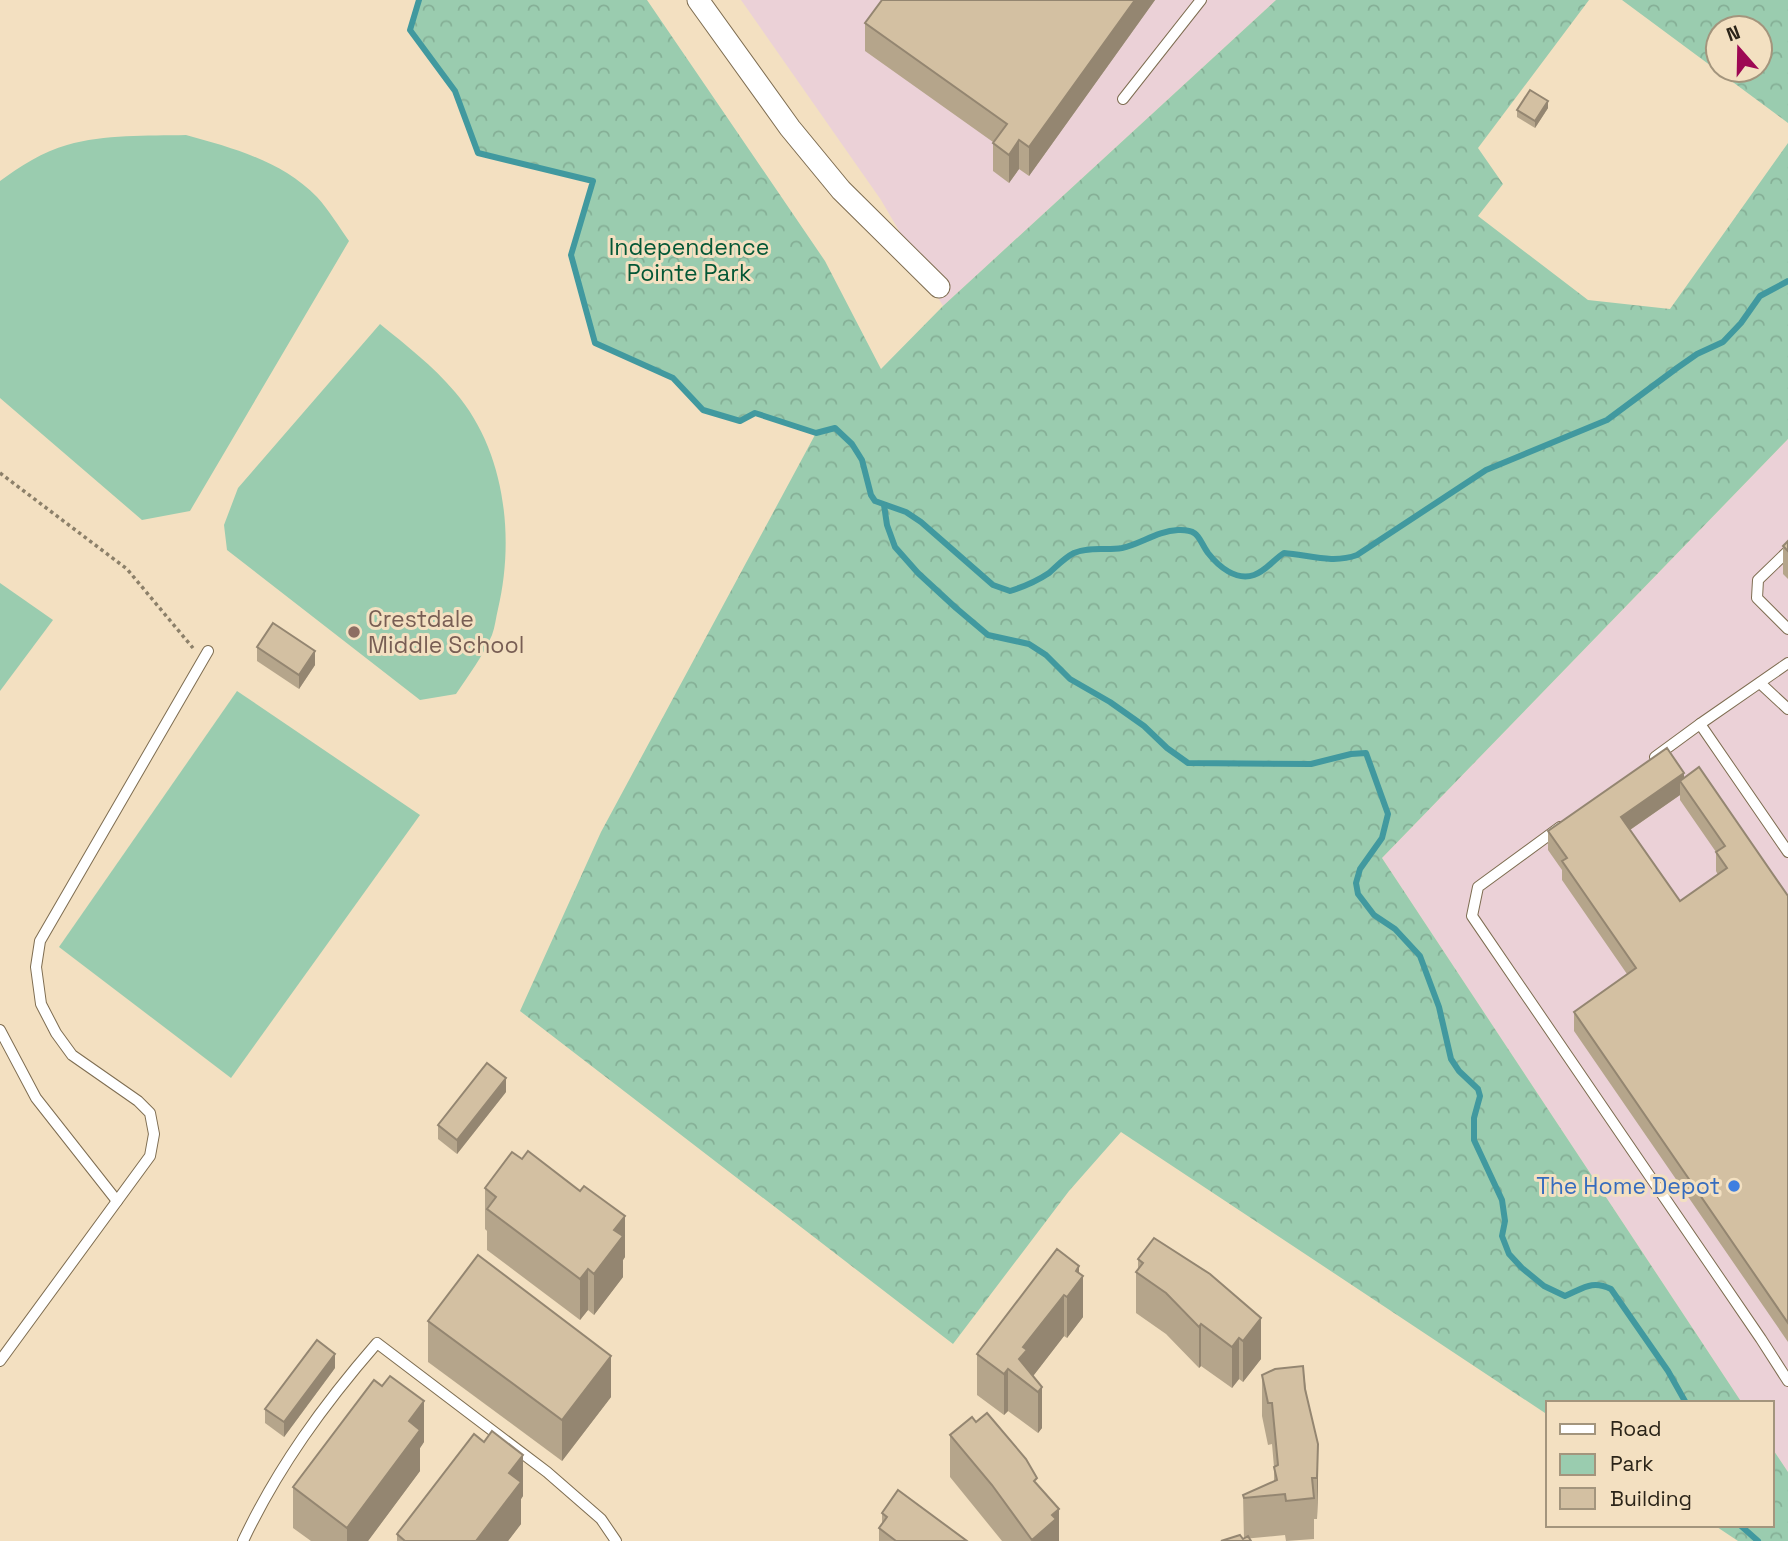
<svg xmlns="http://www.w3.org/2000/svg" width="1788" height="1541" viewBox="0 0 1788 1541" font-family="'Space Grotesk',sans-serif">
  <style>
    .commercial { fill: #ebd1d7 }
    .forest { fill: url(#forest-crowns); fill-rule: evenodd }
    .park { fill: #9accaf }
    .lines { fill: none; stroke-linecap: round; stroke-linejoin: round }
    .stream { stroke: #41999f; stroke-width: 6 }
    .lane-casing { stroke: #7e6d51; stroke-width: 12 }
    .street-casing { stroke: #7e6d51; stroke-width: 23 }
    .path { stroke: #8c806a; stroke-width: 3.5; stroke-dasharray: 3.5 3.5; stroke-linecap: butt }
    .lane { stroke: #fff; stroke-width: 10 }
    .street { stroke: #fff; stroke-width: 21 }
    .wall { fill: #b5a58b; fill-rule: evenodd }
    .shaded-wall { fill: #948671 }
    .building { fill: #d3c0a2; stroke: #948671; stroke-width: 2 }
    .education-dot { fill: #8d6e63; stroke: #f3e0c1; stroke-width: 2.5 }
    .shop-dot { fill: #3f7fe0; stroke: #f3e0c1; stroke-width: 2.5 }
    .labels { text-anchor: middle; stroke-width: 6; stroke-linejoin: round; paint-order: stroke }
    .park-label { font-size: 23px; fill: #045736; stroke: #f3e0c1 }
    .education-label { font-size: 23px; fill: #785e54; stroke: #f3e0c1; text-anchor: start }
    .shop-label { font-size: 23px; fill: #366cbe; stroke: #f3e0c1; text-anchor: end }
  </style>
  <defs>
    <pattern id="forest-crowns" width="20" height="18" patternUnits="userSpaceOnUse" patternTransform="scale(1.75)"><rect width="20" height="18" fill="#9accaf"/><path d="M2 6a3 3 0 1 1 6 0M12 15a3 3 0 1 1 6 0" fill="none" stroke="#85af96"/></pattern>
  </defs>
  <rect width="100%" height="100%" fill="#f3e0c1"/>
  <g class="commercial">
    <path d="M741,0H1276L943,306L881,200Z"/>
    <path d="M1788,439V1472L1772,1448V1403H1742L1382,858Z"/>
  </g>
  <g class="forest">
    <path d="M419,0H647L825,261L881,369L943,306L1276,0H1589L1478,148L1503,184L1478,216L1588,300L1670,309L1788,143V439L1382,858L1742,1403H1548V1415L1121,1132L1069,1191L953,1344L520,1011L601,832L816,433L755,413L740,421L703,410L673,378L595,343L571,255L592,181L478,153L455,91L410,30Z"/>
    <path d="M1622,0H1788V123ZM1760,28V70H1718V28Z"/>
    <path d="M1772,1448L1788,1472V1541H1738L1714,1525H1772Z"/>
  </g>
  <g class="park">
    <path d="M186,135C233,148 282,161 317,197C329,210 339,227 349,241L190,511L142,520L0,398V181C19,167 44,151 67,145C105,134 147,136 186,135Z"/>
    <path d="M380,324C406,345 433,366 455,392C505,450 515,537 498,609C496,617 495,627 492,635C483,656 468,676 456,694L420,700L227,550L224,525L238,488Z"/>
    <path d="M0,583L53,620L0,691Z"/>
    <path d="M237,691L420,815L231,1078L59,947Z"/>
  </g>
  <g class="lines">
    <g class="stream">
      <path d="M419,0L410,30L455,91L478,153L593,181L571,255L595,343L673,378L703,410L740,421L755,413L816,433L835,428L852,444L862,460L871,495L875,501L906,512L921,522L993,585L1010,591C1023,587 1037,581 1049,573C1057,566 1064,558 1074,553C1090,546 1106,551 1122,548C1141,544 1157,531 1178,530C1200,529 1198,539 1208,553C1219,567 1236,581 1254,575C1266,571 1273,560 1284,553C1309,555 1333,564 1357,555L1486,470L1607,420L1677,368L1697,354L1723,342L1741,323L1760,296L1788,281"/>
      <path d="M884,505L887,525L895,547L918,573L956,608L988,635L1029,644L1046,655L1070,679L1110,702L1144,726L1167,748L1188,763L1311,764L1351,754L1366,753L1388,814L1382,838L1360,869L1356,883L1358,894L1374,915L1395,929L1420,956L1439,1007L1451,1059L1459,1071L1478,1089L1480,1096L1474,1118V1140L1502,1200L1505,1221L1502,1236L1509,1254L1522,1268L1544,1286L1565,1296C1584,1288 1592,1280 1611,1289L1668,1371L1686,1403"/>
      <path d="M1740,1525L1758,1541"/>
    </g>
    <g class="lane-casing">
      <g id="lane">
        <path d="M1123,99L1201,0"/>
        <path d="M1788,551L1758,580L1757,598L1788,629"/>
        <path d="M1760,683L1788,709"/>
        <path d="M1700,724L1788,663"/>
        <path d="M1655,757L1700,724L1788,852"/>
        <path d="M1560,827L1478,887L1472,916L1761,1339L1788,1381"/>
        <path d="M0,1030L36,1098L117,1201"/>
        <path d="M0,1361L150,1156L154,1134L150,1113L138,1101L72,1055L56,1033L41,1004L36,967L40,941L208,651"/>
        <path d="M243,1541C278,1467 324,1404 377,1343L547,1472L601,1519L616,1541"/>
      </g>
    </g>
    <g class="street-casing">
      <path id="street" d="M698,0L790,128L841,190L939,287"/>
    </g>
    <path class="path" d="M0,473L127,569L193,648"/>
    <use href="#lane" class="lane"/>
    <use href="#street" class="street"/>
  </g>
  <g class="wall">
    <path d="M882,0H1155L1029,176L1019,169L1009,183L993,171V142L865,51V23Z"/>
    <path d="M1548,108L1535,128L1517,117V110Z"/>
    <path d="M1788,541V579L1783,574V546Z"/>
    <path d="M257,647L315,665L299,689L257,661Z"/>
    <path d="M1684,778L1788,896V1342L1574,1031V1012L1627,974L1562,880V870L1548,850V831ZM1680,795V800L1716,852V871L1718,875L1680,901L1630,830Z"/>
    <path d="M506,1092L457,1154L438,1139V1125Z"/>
    <path d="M485,1188L625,1257L623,1260V1277L594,1315L588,1310L580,1320L487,1250V1231L485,1229Z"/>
    <path d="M1154,1238L1261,1359L1243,1382L1239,1379L1232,1388L1201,1366L1199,1368L1166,1334L1136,1313V1272L1138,1270V1259Z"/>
    <path d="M1079,1273L1083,1317L1067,1338L1064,1336L1033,1376L1042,1387V1428L1038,1433L1008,1411L1004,1415L977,1395V1354Z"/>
    <path d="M428,1321L611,1397L562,1461L428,1362Z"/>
    <path d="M1303,1366L1318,1485L1317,1519H1314V1539L1286,1541L1285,1535L1243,1539H1244L1243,1495L1274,1481V1467L1272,1444L1268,1445L1262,1416V1375Z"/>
    <path d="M335,1368L284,1437L265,1423V1409Z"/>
    <path d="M950,1435L1037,1484L1059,1541H1002L950,1477Z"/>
    <path d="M424,1442L420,1448V1471L368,1541H311L293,1528V1487Z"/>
    <path d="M523,1496L521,1499V1524L508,1541H397V1534Z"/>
    <path d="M882,1513L967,1541H879V1528L882,1524Z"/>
  </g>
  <g class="shaded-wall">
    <path d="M1135,0H1155L1029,176V147Z"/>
    <path d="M1548,101V108L1535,128V121Z"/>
    <path d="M1019,140V169L1009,183V155Z"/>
    <path d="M315,651V665L299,689V675Z"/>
    <path d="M1684,773V787L1680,781V795L1621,836V817Z"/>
    <path d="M506,1078V1092L457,1154V1140Z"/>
    <path d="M625,1216V1257L623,1260V1277L594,1315V1274L614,1230Z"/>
    <path d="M1079,1266V1281L1083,1276V1317L1067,1338V1297L1076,1271Z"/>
    <path d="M588,1269V1310L580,1320V1279Z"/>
    <path d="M1064,1295V1336L1027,1384L1019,1359L1023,1347Z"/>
    <path d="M1261,1318V1359L1243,1382V1341Z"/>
    <path d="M1201,1324V1366L1199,1368V1327Z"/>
    <path d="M1239,1338V1379L1232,1388V1347Z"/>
    <path d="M335,1354V1368L284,1437V1422Z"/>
    <path d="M611,1356V1397L562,1461V1420Z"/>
    <path d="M1008,1369V1411L1004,1415V1374Z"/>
    <path d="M1042,1387V1428L1038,1433V1392Z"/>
    <path d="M424,1401V1442L420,1448V1471L368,1541H347V1528L409,1421Z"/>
    <path d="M1318,1444V1485L1317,1519V1478Z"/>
    <path d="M523,1455V1496L521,1499V1524L508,1541H476L509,1473Z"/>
    <path d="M1059,1509V1541H1032L1052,1515Z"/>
  </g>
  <g class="building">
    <path d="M882,0H1135L1029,147L1019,140L1009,155L993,143L1007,124L865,23Z"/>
    <path d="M1530,90L1548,101L1535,121L1517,110Z"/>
    <path d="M1788,541V551L1783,546Z"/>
    <path d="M273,623L315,651L299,675L257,647Z"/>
    <path d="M1667,748L1684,773L1621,817L1680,901L1727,868L1716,852L1725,846L1680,781L1699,767L1788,896V1323L1574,1012L1636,968L1562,861L1567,858L1548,831Z"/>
    <path d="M487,1063L506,1078L457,1140L438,1125Z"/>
    <path d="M528,1151L580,1191L584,1186L625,1216L614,1230L623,1236L594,1274L588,1269L580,1279L487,1209L496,1197L485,1188L512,1152L522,1159Z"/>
    <path d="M1154,1238L1210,1274L1261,1318L1243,1341L1239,1338L1232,1347L1201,1324L1199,1327L1166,1293L1136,1272L1143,1263L1138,1259Z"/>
    <path d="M1057,1249L1079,1266L1076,1271L1083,1276L1067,1297L1064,1295L1023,1347L1027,1350L1019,1359L1042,1387L1038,1392L1008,1369L1004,1374L977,1354Z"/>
    <path d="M478,1255L611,1356L562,1420L428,1321Z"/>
    <path d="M317,1340L335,1354L284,1422L265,1409Z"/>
    <path d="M1303,1366L1305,1389L1318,1444L1317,1478H1312L1314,1498L1286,1501L1285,1494L1244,1498L1243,1495L1277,1480L1274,1467L1278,1465L1272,1403H1268L1262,1375L1275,1369Z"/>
    <path d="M390,1376L424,1401L409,1421L420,1430L347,1528L293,1487L374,1380L382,1386Z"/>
    <path d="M987,1413L1026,1459L1037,1478L1034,1481L1059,1509L1052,1515L1056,1519L1032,1540L992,1485L950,1435L972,1417L976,1422Z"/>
    <path d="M492,1431L523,1455L509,1473L521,1482L476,1541H405L397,1534L474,1434L484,1442Z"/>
    <path d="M898,1490L967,1541H896L879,1528L887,1517L882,1513Z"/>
    <path d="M1240,1535L1243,1539L1248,1536L1251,1541H1221Z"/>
  </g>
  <circle class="education-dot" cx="354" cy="632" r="7"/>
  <circle class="shop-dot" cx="1734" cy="1186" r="7"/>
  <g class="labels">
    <g class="park-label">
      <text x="689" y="255">Independence<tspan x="689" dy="26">Pointe Park</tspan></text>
    </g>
    <g class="education-label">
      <text x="368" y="627">Crestdale<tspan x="368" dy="26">Middle School</tspan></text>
    </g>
    <g class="shop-label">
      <text x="1720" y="1194">The Home Depot</text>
    </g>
  </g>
  <rect x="1546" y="1401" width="228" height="126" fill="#f3e0c1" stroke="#a3957d" stroke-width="2"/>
  <rect x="1560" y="1424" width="35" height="10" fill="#ffffff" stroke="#a3957d" stroke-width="2"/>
  <text x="1610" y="1436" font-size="21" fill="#2b2418">Road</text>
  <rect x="1560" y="1454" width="35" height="21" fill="#9accaf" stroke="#a3957d" stroke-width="2"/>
  <text x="1610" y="1471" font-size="21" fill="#2b2418">Park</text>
  <rect x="1560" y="1488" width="35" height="21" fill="#d3c0a2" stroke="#a3957d" stroke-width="2"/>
  <text x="1610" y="1506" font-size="21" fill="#2b2418">Building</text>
  <g transform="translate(1739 49) rotate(340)"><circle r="33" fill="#f3e0c1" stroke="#a3957d" stroke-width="2"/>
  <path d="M0-5L12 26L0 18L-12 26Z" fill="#9d0853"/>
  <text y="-10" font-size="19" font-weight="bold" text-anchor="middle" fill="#2b2418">N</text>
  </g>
</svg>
